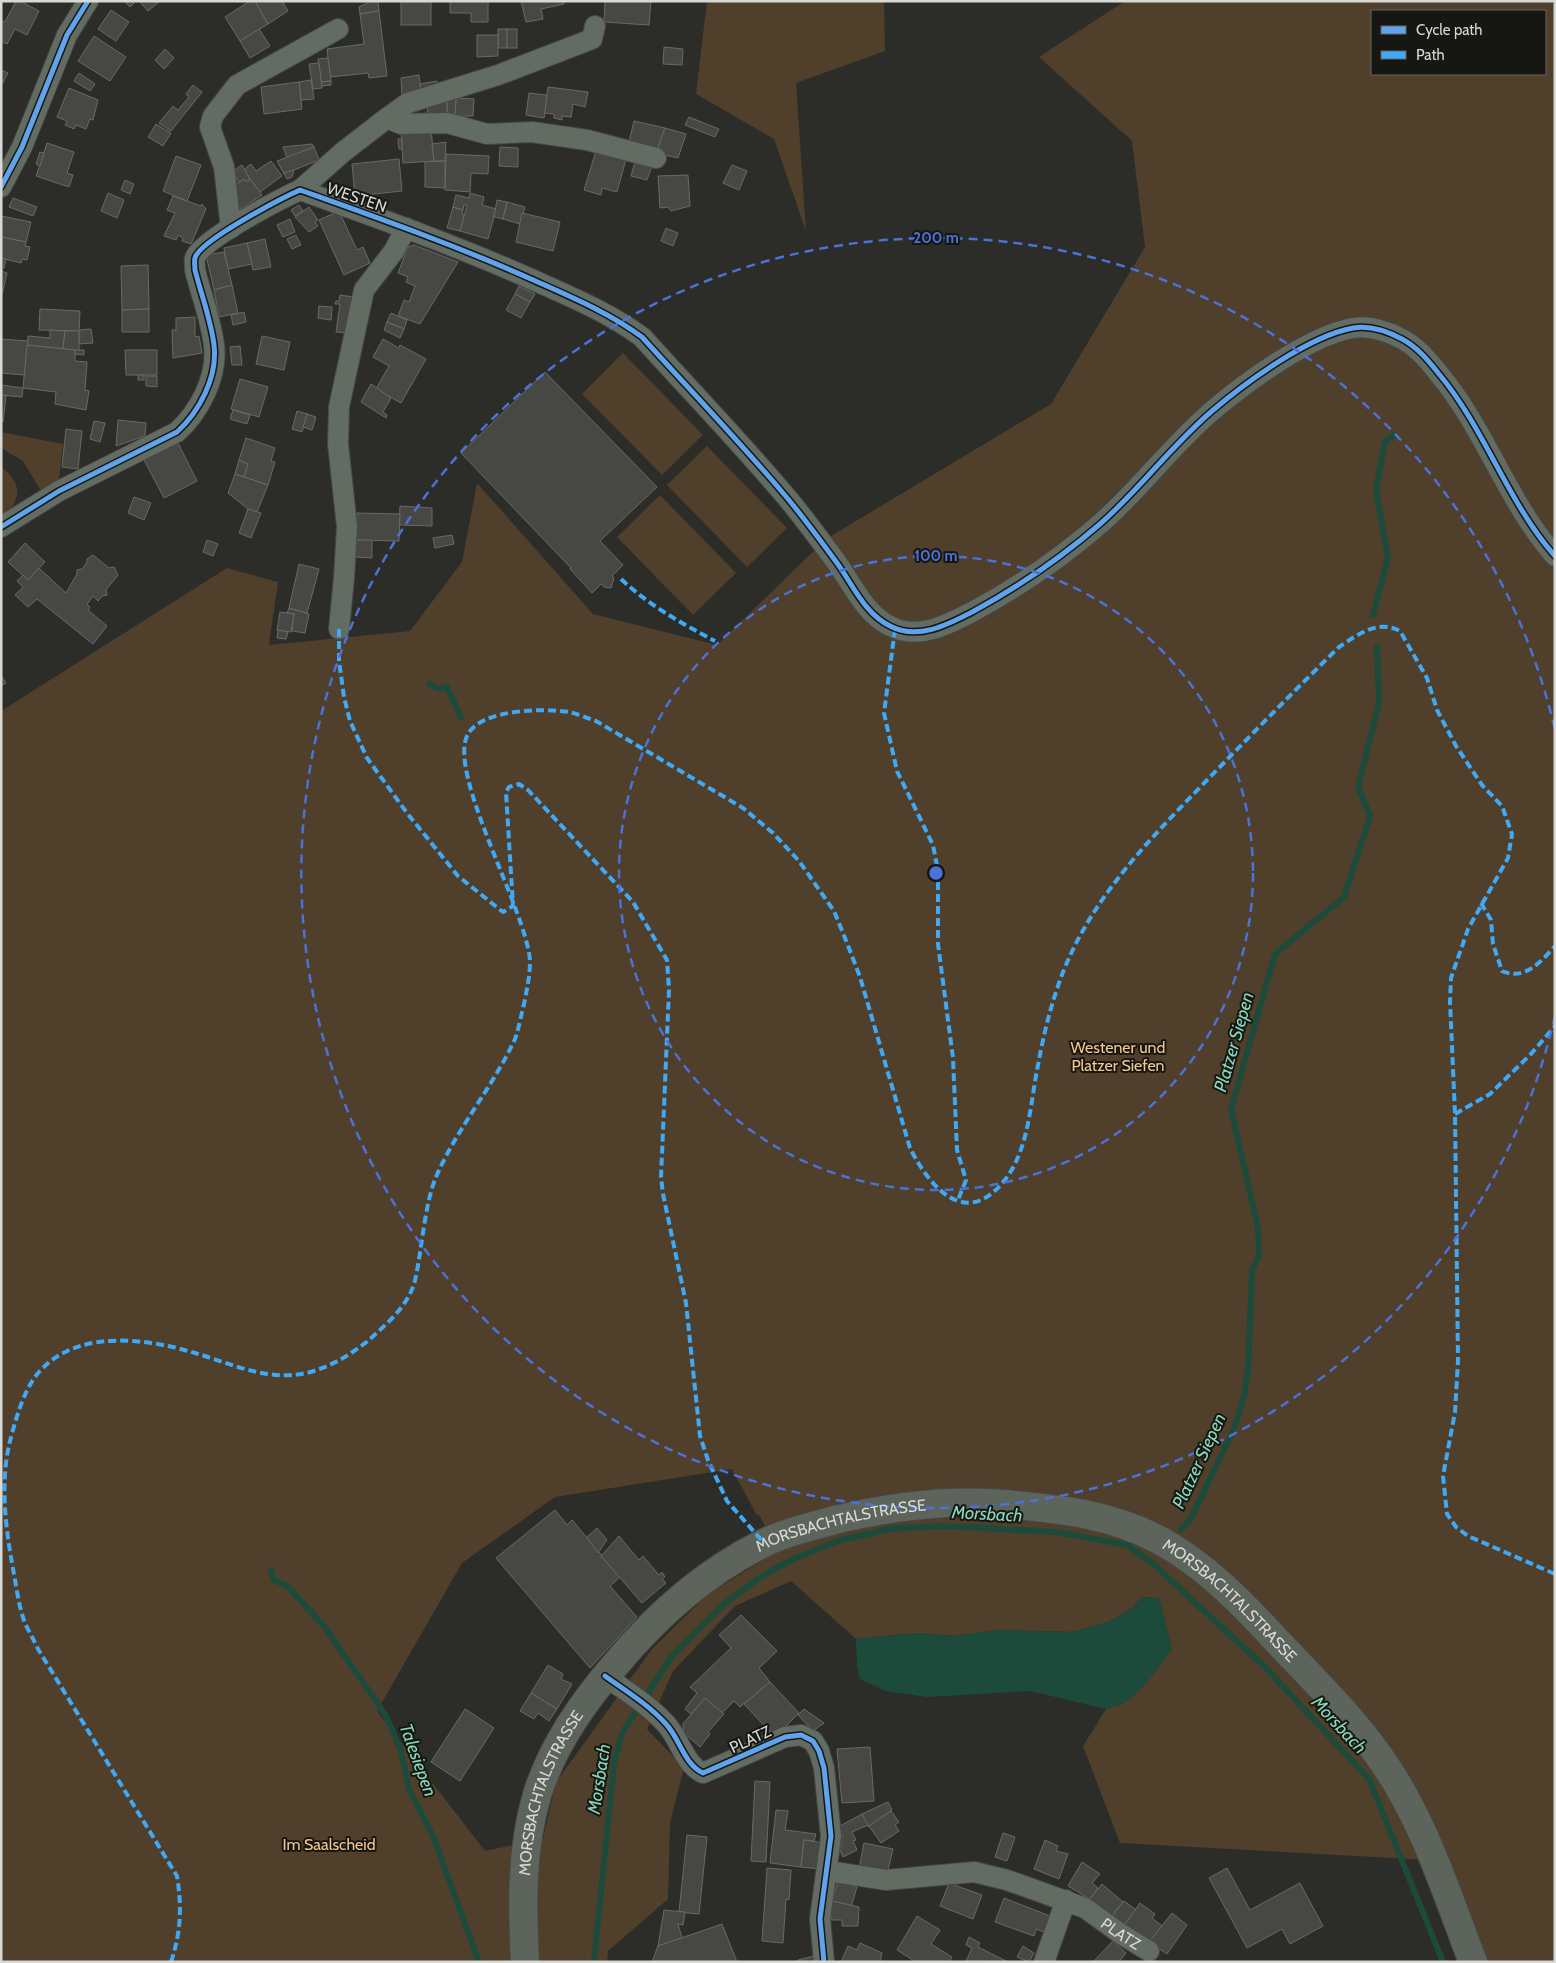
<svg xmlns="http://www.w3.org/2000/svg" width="1556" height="1963" viewBox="0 0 1556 1963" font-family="Cabin,sans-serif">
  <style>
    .green { fill: #4f3f2b; fill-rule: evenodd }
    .water { fill: #1d4b3b }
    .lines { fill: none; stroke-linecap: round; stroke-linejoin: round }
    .stream { stroke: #1d4b3b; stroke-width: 6 }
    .building { fill: #474743; stroke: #696965 }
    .minor-casing { stroke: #484845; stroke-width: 22 }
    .secondary-casing { stroke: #484845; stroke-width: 30 }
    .minor { stroke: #636c62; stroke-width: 20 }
    .secondary { stroke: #5c645b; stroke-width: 28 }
    .quiet { stroke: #3fa9f5; stroke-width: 4; stroke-dasharray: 8 4; stroke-linecap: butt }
    .cycleway-casing { stroke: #161713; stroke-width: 8 }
    .cycleway { stroke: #60a3ed; stroke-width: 5 }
    .ring { fill: none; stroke: #4c71d7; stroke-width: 2.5; stroke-dasharray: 9 6 }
    .labels { text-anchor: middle; stroke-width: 4; stroke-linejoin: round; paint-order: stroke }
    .street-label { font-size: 16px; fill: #d8d9d4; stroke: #161713 }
    .park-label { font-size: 16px; fill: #f6c78c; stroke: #161713 }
    .water-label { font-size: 18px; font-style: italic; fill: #87d8b9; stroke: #161713 }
    .centre { fill: #4c71d7; stroke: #161713; stroke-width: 2.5 }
    .ring-label { font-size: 15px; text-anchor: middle; font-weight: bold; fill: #4c71d7; stroke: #161713; stroke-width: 4; stroke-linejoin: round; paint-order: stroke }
  </style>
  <rect width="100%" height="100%" fill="#2c2d29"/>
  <g class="green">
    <path d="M707,1H884L885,51L796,83L806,231L774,139L696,94Z"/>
    <path d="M1125,1H1550L1555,5V1962H1488L1449,1861L1120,1843L1083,1746L1106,1709L1126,1702L1146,1683L1172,1649L1159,1598L1142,1597L1133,1608L1108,1622L1073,1632L998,1630L953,1636L917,1633L856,1639L791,1581L735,1606L673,1671L647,1729L684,1768L670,1823L668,1899L608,1951L607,1962H1V711L227,568L278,582L269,645L410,631L462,562L477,483L593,614L717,645L826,539L1051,404L1145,247L1132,141L1039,57ZM1372,11H1545V74H1372ZM732,1469L756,1514L760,1516L777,1551L707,1595L652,1649L556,1782L543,1839L485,1851L377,1711L462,1563L555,1497Z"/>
    <path d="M623,353L703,435L662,475L582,394Z"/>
    <path d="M1,432L63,444L59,480L41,491L23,461L1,448Z"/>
    <path d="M707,446L787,528L747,567L667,485Z"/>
    <path d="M1,467C25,484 20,502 1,520Z"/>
    <path d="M660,495L736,573L693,615L617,537Z"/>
  </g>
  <path class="water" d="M1142,1597L1159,1598L1172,1649L1146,1683L1126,1702L1106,1709L1030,1691L927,1697L886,1691L860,1679L857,1667L856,1639L917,1633L953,1636L998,1630L1073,1632L1108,1622L1133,1608Z"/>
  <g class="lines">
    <g class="stream">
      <path d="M1373,615L1388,557L1376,490L1385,441L1394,435"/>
      <path d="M429,684L439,689L447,687L461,717"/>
      <path d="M1181,1530L1191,1518L1234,1429L1244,1396L1248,1370L1252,1271L1259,1255L1258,1228L1231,1109L1275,954L1344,897L1370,816L1358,787L1379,703L1377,647"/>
      <path d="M271,1570L274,1580L287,1586L325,1627L386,1716L401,1751L409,1789L433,1836L479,1962"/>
      <path d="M594,1962L614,1763L622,1733L672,1656L725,1603L762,1576L793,1559L838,1541L890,1529L943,1526L1056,1532L1127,1545L1152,1563L1264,1666L1369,1779L1443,1962"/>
    </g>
  </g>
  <g class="building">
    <path d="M16,1H20L39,11L27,35L15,29L7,44L1,41V24L3,21L5,22Z"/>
    <path d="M124,1H136L130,7Z"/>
    <path d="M139,1H160L148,11Z"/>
    <path d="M250,1H255L268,24L240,41L225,17Z"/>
    <path d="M255,1H282L288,11L268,24Z"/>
    <path d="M371,1H378L379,11L360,14L359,7Z"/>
    <rect x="401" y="1" width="30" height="24"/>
    <path d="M450,1H488V22H471V13H450Z"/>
    <path d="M521,1H563L564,4L541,9L543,19L526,22Z"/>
    <path d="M605,1H651L649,25L604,22Z"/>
    <path d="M111,10L129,22L116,41L98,29Z"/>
    <path d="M379,11L387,76L369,78L368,73L330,77L327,49L364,44L360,14Z"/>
    <path d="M259,29L270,46L250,58L240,41Z"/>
    <rect x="498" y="29" width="9" height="19"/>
    <rect x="507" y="29" width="10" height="19"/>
    <path d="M477,35H498V56L477,57Z"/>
    <path d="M94,36L126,57L110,81L78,61Z"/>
    <path d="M664,47L683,49L682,65L663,64Z"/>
    <path d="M165,49L174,58L164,69L155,60Z"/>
    <path d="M328,58L331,81L321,82L318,59Z"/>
    <path d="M319,63L322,88L313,89L309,64Z"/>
    <path d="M1,70L8,73L1,86Z"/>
    <path d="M79,73L95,84L90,91L74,81Z"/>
    <path d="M419,75L421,91L402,96L401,78Z"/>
    <path d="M311,80L314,99L301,100L299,82Z"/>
    <path d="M331,81V85L322,86L321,82Z"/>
    <path d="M437,81L438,88L421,91L420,84Z"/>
    <path d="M299,82L302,109L264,114L261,87Z"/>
    <path d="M193,85L202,92L171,131L159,123L173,106L178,110L189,97L186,94Z"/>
    <path d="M548,87L588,92L585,107L573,104L571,117L562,116V120L554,118V114L544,113Z"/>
    <path d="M69,88L98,100L93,120L90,119L86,129L76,125L74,129L65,125L67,121L57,117Z"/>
    <path d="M529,93L547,95L544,118L526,115Z"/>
    <path d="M456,98L474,99L473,116H455Z"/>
    <path d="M456,98L455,116L447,115V99Z"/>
    <path d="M447,99V117L427,115L428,104Z"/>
    <path d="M689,117L719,129L715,137L685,125Z"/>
    <path d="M634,121L665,128L656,153L628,146Z"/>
    <path d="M156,124L171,133L163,146L148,137Z"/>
    <path d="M431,128L434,161L403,163L401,131Z"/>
    <path d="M665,128L686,134L678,158L656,153Z"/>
    <path d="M398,139H402V149H399Z"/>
    <path d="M446,142L445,161H434L432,144Z"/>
    <path d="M47,143L74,152L67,173L73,175L69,187L36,176Z"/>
    <path d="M312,144L314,147L287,158L283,147Z"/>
    <path d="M314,147L319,160L284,174L277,161Z"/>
    <path d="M500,147L518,148V167L499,166Z"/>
    <path d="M596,151L626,159L617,192L602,188L601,195L584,190Z"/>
    <path d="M40,152L44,153L40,166L36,164Z"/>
    <path d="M446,154L489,156L488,174L471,173L470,192L445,190Z"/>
    <path d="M176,156L201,165L187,201L163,191Z"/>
    <path d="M636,158L653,163L647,180L631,176Z"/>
    <path d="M399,159L402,191L355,196L352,164Z"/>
    <path d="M271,161L282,176L260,192L243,170L251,164L256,171Z"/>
    <path d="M445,161V188L425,187V162Z"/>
    <path d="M242,165L250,179L246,182L244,179L239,183L233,171Z"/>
    <path d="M732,165L747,171L739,190L723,183Z"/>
    <path d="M294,170L292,177L287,179L284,173Z"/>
    <path d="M688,175L690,206L671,211L668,207L660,208L658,176Z"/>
    <path d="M244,179L246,182L250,179L262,195L236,212L232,199L237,195L232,187Z"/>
    <path d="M125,180L134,184L130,194L121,190Z"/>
    <path d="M108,193L124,200L117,218L101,211Z"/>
    <path d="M470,193L484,197L482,205L496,209L488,239L460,231L467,205H464L463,210L453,207L456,195L469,198Z"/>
    <path d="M173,196L201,206L202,204L206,209L191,244L182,241L183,238L178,235L176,240L164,236L175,213L167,210Z"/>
    <path d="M13,198L37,207L33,216L9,207Z"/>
    <path d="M497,200L507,202L503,219L494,217Z"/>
    <path d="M507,202L525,207L520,224L503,219Z"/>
    <path d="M299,205L303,211L295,216L291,210Z"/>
    <path d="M309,207L318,220L315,222L318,226L309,232L295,217Z"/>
    <path d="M453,207L463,210L462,214L464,215L460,231L447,228Z"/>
    <path d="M339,211L357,250L363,247L370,263L344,275L319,220Z"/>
    <path d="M522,213L560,222L553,251L516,242Z"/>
    <path d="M1,216L31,222L26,242L1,237Z"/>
    <path d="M290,219L295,232L283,237L277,225Z"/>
    <path d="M666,228L678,233L673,246L661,241Z"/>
    <path d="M296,235L301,245L292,249L287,239Z"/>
    <path d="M1,237L26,242L25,246L30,247L27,260L22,259L21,263L1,258Z"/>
    <path d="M265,239L271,267L253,270L247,243Z"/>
    <path d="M247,243L252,264L228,269L224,248Z"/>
    <path d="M414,245L458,262L420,324L398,316L404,300L409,302L415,286L406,282L408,277L398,273L408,247Z"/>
    <path d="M224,252L232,285L214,290L206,255Z"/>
    <path d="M1,258L6,259L4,268H1Z"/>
    <path d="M148,265L149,309L122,310L121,266Z"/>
    <path d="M1,271L7,273L1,299Z"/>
    <path d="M232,285L238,313L219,317L214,290Z"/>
    <path d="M519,286L535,294L530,302L515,294Z"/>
    <path d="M515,294L530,302L521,318L506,310Z"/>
    <path d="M340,295L354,297L350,333L336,332L340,304H335L336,301H339Z"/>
    <path d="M319,306L332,307L331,320L318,318Z"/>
    <path d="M40,309L80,311L79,331L39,330Z"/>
    <path d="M149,309V332H122V310Z"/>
    <path d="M244,312L246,322L233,325L231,315Z"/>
    <path d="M391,313L407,320L404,329L387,322Z"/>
    <path d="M195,317V337L199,336L202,353L173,358L172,330H176V318Z"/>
    <path d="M387,322L404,329L400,338L384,330Z"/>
    <path d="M91,329L93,343L79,344V330Z"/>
    <path d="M50,330L65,331L63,349L27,345L28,336L50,338Z"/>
    <path d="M65,331H79V351L63,349Z"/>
    <path d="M262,336L290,342L284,370L256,364Z"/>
    <path d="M1,339L28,341L25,375L1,373Z"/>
    <path d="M383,339L399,348L400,345L426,359L401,403L376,389L389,366L373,357Z"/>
    <path d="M27,345L75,350V361L87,362L85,390L89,391L86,410L55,404L56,392L23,388Z"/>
    <path d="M240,346L242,365H232L230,347Z"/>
    <path d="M75,350H84V355L75,354Z"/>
    <path d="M125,350H157V375H126Z"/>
    <path d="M545,372L657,487L600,541L623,565L612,576L614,578L611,588L604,587L601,584L592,593L570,569L571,568L461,453Z"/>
    <rect x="138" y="375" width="6" height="5"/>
    <path d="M146,376H157V387L146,386Z"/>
    <path d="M240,379L268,387L259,417L231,409Z"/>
    <path d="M371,384L391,398L383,412L387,415L386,418L361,402Z"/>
    <path d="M1,385L23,388L22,397L1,395Z"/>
    <path d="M1,395L6,396L3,422H1Z"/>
    <path d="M233,410L250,415L247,424L230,419Z"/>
    <path d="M297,411L307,414L302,432L292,429Z"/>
    <path d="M307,414L316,417L312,430L303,427Z"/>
    <path d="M118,420L146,423L145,436L116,446Z"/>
    <path d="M94,421L105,423L100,442L90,439Z"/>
    <path d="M66,429L82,431L78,469L62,467Z"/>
    <path d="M246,438L275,448L271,461L275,462L268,485L244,477L248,464L239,460Z"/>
    <path d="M178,443L197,481L164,498L144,460Z"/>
    <path d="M239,460L248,464L244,477L235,474Z"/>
    <path d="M235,474L268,485L257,512L248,509L228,493Z"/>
    <path d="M134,497L151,503L144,520L128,513Z"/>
    <path d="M400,506L432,508V526L399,525Z"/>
    <path d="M248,509L261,513L251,538L239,533Z"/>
    <path d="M357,513L400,514L399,541L356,540Z"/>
    <path d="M452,535L454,544L435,548L433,538Z"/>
    <path d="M207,540L218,544L213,556L203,552Z"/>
    <path d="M356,540H372V558L355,557Z"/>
    <path d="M25,543L45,562L28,580L8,562Z"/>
    <path d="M93,555L109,568L114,567L118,575L106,590L107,595L102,596L98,601L93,596L87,604L90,607L88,610L107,626L93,644L37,599L28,607L15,595L23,587L17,581L23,575L28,580L39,568L66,593L77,574V570L82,569L87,562V559Z"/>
    <path d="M299,564L319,569L307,613L289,608Z"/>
    <path d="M289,608L309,614L305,633L292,631L294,614L287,613Z"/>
    <path d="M280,612L294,614L291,632L277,630Z"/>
    <path d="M278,630L288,632L286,639L277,638Z"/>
    <path d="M1,675L6,683L1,686Z"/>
    <path d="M555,1510L567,1525L572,1520L620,1577L610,1586L637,1617L590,1668L496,1558Z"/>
    <path d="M597,1528L607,1540L598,1553L587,1537Z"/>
    <path d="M619,1536L639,1560L643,1556L659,1575L662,1572L665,1577L662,1579L666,1583L642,1603L601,1556Z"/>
    <path d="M741,1615L777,1651L759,1668L770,1682L740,1707L734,1701L722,1713L705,1698L691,1714L685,1709L697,1693L690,1687L731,1648L719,1635Z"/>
    <path d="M548,1665L563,1674L561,1679L572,1684L557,1709L531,1693Z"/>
    <path d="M770,1682L799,1713L786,1726L771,1733L744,1704Z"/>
    <path d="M531,1693L557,1709L549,1721L538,1713L534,1719L520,1711Z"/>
    <path d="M705,1698L724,1714L708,1732L710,1734L700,1747L684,1733L683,1724Z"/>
    <path d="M465,1709L494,1728L460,1781L431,1762Z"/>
    <path d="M804,1709L824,1723L813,1731L798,1715Z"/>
    <path d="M870,1747L874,1801L842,1803L837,1749Z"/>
    <path d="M755,1781L770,1782L766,1862L751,1861Z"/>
    <path d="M888,1802L892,1810L868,1827L862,1814Z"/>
    <path d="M776,1810L788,1811L785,1830L816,1834L814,1841L804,1840L801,1867L770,1863Z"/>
    <path d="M891,1811L899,1822L895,1825L899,1831L881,1843L869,1826Z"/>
    <path d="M862,1814L868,1825L852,1832L856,1840L853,1841L857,1850L843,1857L839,1848L842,1846L839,1838L843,1836L838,1827Z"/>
    <path d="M1003,1833L1015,1837L1007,1861L995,1857Z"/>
    <path d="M687,1835L707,1837L699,1914L679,1912Z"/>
    <path d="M804,1840L824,1843L820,1869L801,1867Z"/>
    <path d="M1045,1840L1058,1846L1056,1851L1068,1854L1059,1879L1034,1869Z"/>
    <path d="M864,1843L893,1849L887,1874L859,1869Z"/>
    <path d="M1082,1862L1100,1874L1092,1883L1098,1888L1090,1899L1068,1886Z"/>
    <path d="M767,1868L791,1870L789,1900L786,1899L783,1943L762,1941Z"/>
    <path d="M1227,1868L1250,1910L1300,1883L1323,1926L1290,1944L1282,1929L1247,1948L1209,1878Z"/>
    <path d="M838,1881L857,1887L851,1907L832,1901Z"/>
    <path d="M949,1883L982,1895L973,1919L940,1906Z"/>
    <path d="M1102,1884L1123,1902L1111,1917L1090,1899Z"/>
    <path d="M1004,1898L1050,1916L1044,1932L1036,1929L1034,1936L995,1922Z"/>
    <path d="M832,1901L859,1907L858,1926H842V1920H831Z"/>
    <path d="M1124,1901L1136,1910L1123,1926L1111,1917Z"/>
    <path d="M1140,1903L1155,1914L1152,1918L1162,1926L1149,1943L1125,1924Z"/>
    <path d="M664,1910L685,1912L683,1925L678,1924L682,1938L658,1946Z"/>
    <path d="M1172,1913L1187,1925L1167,1954L1149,1942Z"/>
    <path d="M917,1916L940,1930L931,1944L952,1957L949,1962H916L897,1950Z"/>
    <path d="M722,1924L737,1962H652L658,1946Z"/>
    <path d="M969,1937L980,1943L978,1947L1008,1962L966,1961L972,1948L966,1945Z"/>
    <path d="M1113,1941L1126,1953L1119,1962H1093Z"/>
    <path d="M860,1943L882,1953L880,1962H841L848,1946L857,1950Z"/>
    <path d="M1023,1946L1034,1953L1029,1962L1017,1957Z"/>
    <path d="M814,1956L816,1962H798V1960Z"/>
  </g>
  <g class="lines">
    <g class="minor-casing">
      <g id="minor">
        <path d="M387,118L408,103L498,75L592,39L595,26"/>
        <path d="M1,187L22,147L67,35L88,1"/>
        <path d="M300,190L343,152L387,118L401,124L447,123L487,134L532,132L587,140L656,158"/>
        <path d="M231,228L224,167L210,127L213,116L237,85L338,29"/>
        <path d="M1,527L59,491L177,432C199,412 218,377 214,345C211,320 201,294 195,270C195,266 194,261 195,258C199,241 282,198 300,190C378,218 455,245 531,279C569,296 608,312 642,337C689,389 738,440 783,493C802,515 820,540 837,563C853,585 864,613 890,626C918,641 949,624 974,611C1018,587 1062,557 1100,524C1140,489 1172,445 1212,411C1246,382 1309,336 1353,328C1370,325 1387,331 1402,339C1417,347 1428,360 1439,374C1485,429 1508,503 1555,556"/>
        <path d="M339,629L344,578L347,527L338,444L339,407L364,290L394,251L406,228"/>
        <path d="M605,1676C626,1691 649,1705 666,1724C680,1739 684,1764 703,1773L785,1737L801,1735L813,1741L819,1751L824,1768L831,1836L820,1919L824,1962"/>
        <path id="s1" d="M828,1871L886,1880L974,1872L1007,1880L1085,1908L1121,1934L1149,1951"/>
        <path d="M1044,1962L1066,1900"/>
      </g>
    </g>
    <g class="secondary-casing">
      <g id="secondary">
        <path id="s2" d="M525,1962C522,1905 521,1850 537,1795C552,1746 583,1702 616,1664C656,1616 706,1572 762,1544C786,1532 813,1526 839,1519C894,1506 948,1499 1005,1504C1060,1509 1112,1514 1161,1541C1205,1565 1243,1604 1277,1641C1312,1678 1349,1714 1379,1756C1423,1817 1446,1892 1473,1962"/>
      </g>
    </g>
    <use href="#minor" class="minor"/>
    <use href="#secondary" class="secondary"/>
    <g class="quiet">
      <path d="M621,579C650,606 681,623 715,641"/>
      <path d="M339,629V661L344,697L350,721L367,758L407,813L458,876L503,912L513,906L506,792L509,787L519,784L528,790L633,902L667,960L669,990L661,1177L663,1194L686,1303L700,1436L708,1460L727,1501L764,1543"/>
      <path d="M895,629L884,713L897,771L933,845L938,871V944L953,1058L957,1150L966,1180L958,1200"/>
      <path d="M1481,903L1491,920L1493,944L1502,971C1524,981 1541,962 1555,946"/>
      <path d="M1455,1114L1490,1094L1531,1054L1555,1026"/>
      <path d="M171,1962C181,1932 182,1907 177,1876L38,1649C34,1640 29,1632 25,1623C19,1608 17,1590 14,1574C6,1532 0,1487 9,1445C15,1422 23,1390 39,1372C77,1329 145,1338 195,1353C226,1362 260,1378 293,1375C321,1373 350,1356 370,1339C390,1321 411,1303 416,1276C422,1247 425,1203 436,1177C457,1128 493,1087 515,1039C519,1028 521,1015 524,1004C527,989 530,976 530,961C527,911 446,772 468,734C482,709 543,708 569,712C578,714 587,718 596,721L743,808L773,833L799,861L834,911L847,943L860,977L910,1148C924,1176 955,1222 991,1194C1029,1164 1029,1109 1038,1065C1043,1038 1049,1012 1058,986C1086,902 1150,839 1210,777C1253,733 1295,690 1339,647C1357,635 1378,619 1400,631L1427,678L1437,710L1456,746L1482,785L1502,806L1512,834L1508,858L1468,929L1451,978L1450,1002L1455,1114L1458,1361L1455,1412L1443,1476L1447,1514L1456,1527L1468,1536L1555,1574"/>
    </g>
    <g class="cycleway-casing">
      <g id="cycleway">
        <path d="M1,187L22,147L67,35L88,1"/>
        <path d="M1,527L59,491L177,432C199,412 218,377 214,345C211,320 201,294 195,270C195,266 194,261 195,258C199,241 282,198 300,190C378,218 455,245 531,279C569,296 608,312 642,337C689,389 738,440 783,493C802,515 820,540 837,563C853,585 864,613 890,626C918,641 949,624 974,611C1018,587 1062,557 1100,524C1140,489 1172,445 1212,411C1246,382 1309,336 1353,328C1370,325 1387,331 1402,339C1417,347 1428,360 1439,374C1485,429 1508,503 1555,556"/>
        <path d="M605,1676C626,1691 649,1705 666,1724C680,1739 684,1764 703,1773L785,1737L801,1735L813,1741L819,1751L824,1768L831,1836L820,1919L824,1962"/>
      </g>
    </g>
    <use href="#cycleway" class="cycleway"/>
  </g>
  <g class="ring">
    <circle cx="936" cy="873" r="317"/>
    <path d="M1555 1016A635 635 0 1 1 1555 730"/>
  </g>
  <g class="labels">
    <g class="street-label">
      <text transform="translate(357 197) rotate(19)" y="6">WESTEN</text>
      <text dy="6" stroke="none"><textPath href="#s2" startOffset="594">MORSBACHTALSTRASSE</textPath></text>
      <text dy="6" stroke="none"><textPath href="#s2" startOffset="1014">MORSBACHTALSTRASSE</textPath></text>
      <text transform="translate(750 1739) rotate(-25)" y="6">PLATZ</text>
      <text dy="6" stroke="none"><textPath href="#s2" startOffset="174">MORSBACHTALSTRASSE</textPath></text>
      <text dy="6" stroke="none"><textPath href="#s1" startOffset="308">PLATZ</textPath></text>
    </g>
    <g class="park-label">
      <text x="1118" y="1053">Westener und<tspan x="1118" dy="18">Platzer Siefen</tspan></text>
      <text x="329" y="1850">Im Saalscheid</text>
    </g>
    <g class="water-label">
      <text transform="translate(1234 1042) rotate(-74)" y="6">Platzer Siepen</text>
      <text transform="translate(1199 1461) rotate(-65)" y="6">Platzer Siepen</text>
      <text transform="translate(987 1514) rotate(3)" y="6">Morsbach</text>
      <text transform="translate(1339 1725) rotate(47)" y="6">Morsbach</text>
      <text transform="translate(418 1760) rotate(70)" y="6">Talesiepen</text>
      <text transform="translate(599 1779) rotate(-81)" y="6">Morsbach</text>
    </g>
  </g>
  <circle cx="936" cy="873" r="8" class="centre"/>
  <g class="ring-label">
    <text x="936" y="243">200 m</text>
    <text x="936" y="561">100 m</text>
  </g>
  <rect width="1556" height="1963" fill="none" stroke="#d8d9d4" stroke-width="5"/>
  <rect x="1371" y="10" width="175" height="65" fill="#161713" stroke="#646560"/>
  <rect x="1381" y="26" width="25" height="8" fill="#60a3ed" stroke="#646560"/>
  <text x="1416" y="35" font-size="15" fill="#d8d9d4">Cycle path</text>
  <rect x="1381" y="51" width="25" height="8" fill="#3fa9f5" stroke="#646560"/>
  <text x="1416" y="60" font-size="15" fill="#d8d9d4">Path</text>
</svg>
